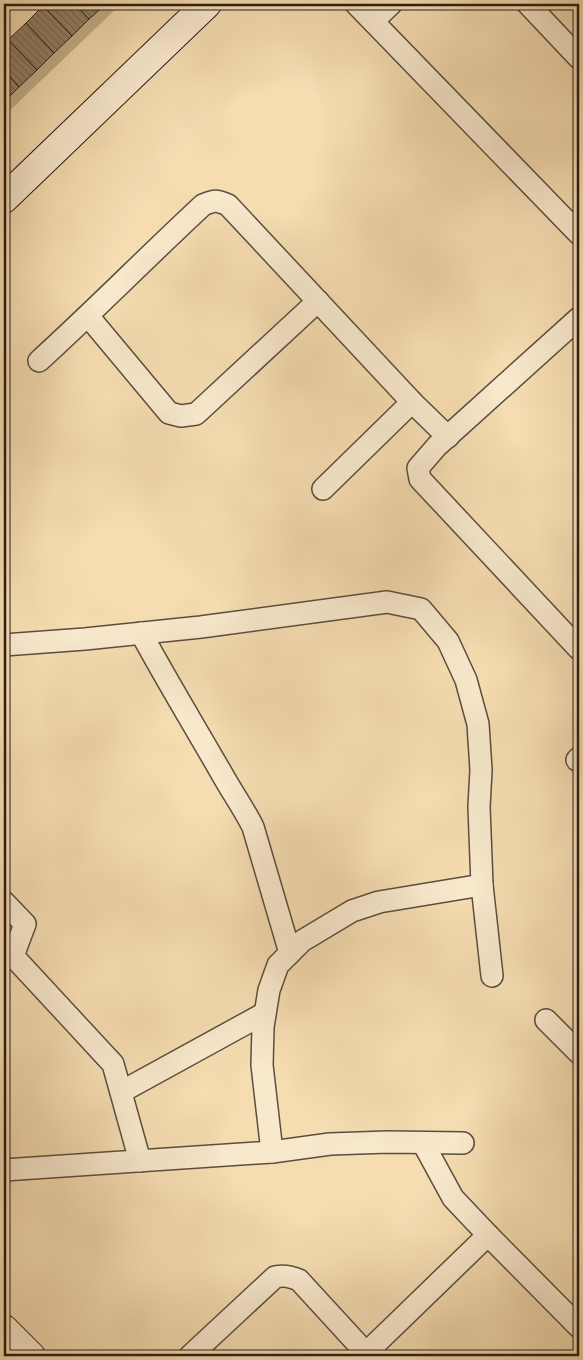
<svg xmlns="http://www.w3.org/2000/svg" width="583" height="1360" viewBox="0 0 583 1360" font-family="'Sorts Mill Goudy',serif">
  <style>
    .shadow { fill: #0003 }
    .building { fill: url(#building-back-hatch); stroke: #281e17 }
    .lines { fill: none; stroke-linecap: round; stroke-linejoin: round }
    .street-casing { stroke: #5b4e3e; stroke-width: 24 }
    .secondary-casing { stroke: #281e17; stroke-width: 30 }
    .street { stroke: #f8e8cc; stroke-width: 21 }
    .secondary { stroke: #f8e8cc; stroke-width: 28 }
  </style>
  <defs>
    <pattern id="building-back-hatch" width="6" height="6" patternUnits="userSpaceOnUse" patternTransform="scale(1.25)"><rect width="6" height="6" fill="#938167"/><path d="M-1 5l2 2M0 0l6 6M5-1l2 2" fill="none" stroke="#786954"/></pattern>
  </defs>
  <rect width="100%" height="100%" fill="#f5dcb1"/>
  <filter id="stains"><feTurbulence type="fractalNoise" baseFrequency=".004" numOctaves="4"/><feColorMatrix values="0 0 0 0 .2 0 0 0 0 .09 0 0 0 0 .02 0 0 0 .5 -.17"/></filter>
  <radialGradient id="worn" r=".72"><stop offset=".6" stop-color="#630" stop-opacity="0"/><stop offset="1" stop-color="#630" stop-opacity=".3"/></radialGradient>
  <path class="shadow" d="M47,4H121L4,116V46Z"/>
  <g class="building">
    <path d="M45,4H75L89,19L72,36L43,6Z"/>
    <path d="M75,4H106L89,19Z"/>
    <path d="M43,6L72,36L54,53L26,23Z"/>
    <path d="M26,23L54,53L37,70L8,40Z"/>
    <path d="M8,40L37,70L19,87L4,70V44Z"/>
    <path d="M4,70L19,87L4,102Z"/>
  </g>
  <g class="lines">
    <g class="street-casing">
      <g id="street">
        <path d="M356,4L579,234"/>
        <path d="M528,4L579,58"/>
        <path d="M373,21L391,4"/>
        <path d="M88,316L169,413L181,416L196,414L318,301"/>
        <path d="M579,318L437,446L418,468L420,479L579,649"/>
        <path d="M39,361C95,310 148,256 203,205C214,200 217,200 228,205L412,402L448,437"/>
        <path d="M323,489L412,402"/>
        <path d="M141,633C167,681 195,727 222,774C232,792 244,809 253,827L290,953"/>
        <path d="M4,645L85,639L201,627L387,602L421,609L448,641L466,680L478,724L481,770L479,807L482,885L492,976"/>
        <path d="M577,760L579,758"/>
        <path d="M4,902L25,924L13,956L113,1064L140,1161"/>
        <path d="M546,1020L579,1053"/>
        <path d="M121,1092L265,1013"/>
        <path d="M423,1143L453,1198L488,1235L579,1327"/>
        <path d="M272,1152L262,1065L263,1027L269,990L278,965L302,941L352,911L379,902L482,885"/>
        <path d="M4,1170L272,1152L330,1144L388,1142L463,1143"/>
        <path d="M190,1356L275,1277C284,1275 290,1276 299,1280L366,1353"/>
        <path d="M363,1356L488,1235"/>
      </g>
    </g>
    <g class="secondary-casing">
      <g id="secondary">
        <path d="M4,199L207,4"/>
        <path d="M4,1329L31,1356"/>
      </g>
    </g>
    <use href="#street" class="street"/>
    <use href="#secondary" class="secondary"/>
  </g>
  <rect width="583" height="1360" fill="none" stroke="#f5dcb1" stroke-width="20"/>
  <rect x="5" y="5" width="573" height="1350" fill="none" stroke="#281e17" stroke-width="2.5"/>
  <rect x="10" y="10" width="563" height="1340" fill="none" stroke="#281e17"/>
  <rect width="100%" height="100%" filter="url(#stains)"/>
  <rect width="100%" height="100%" fill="url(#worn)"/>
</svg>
